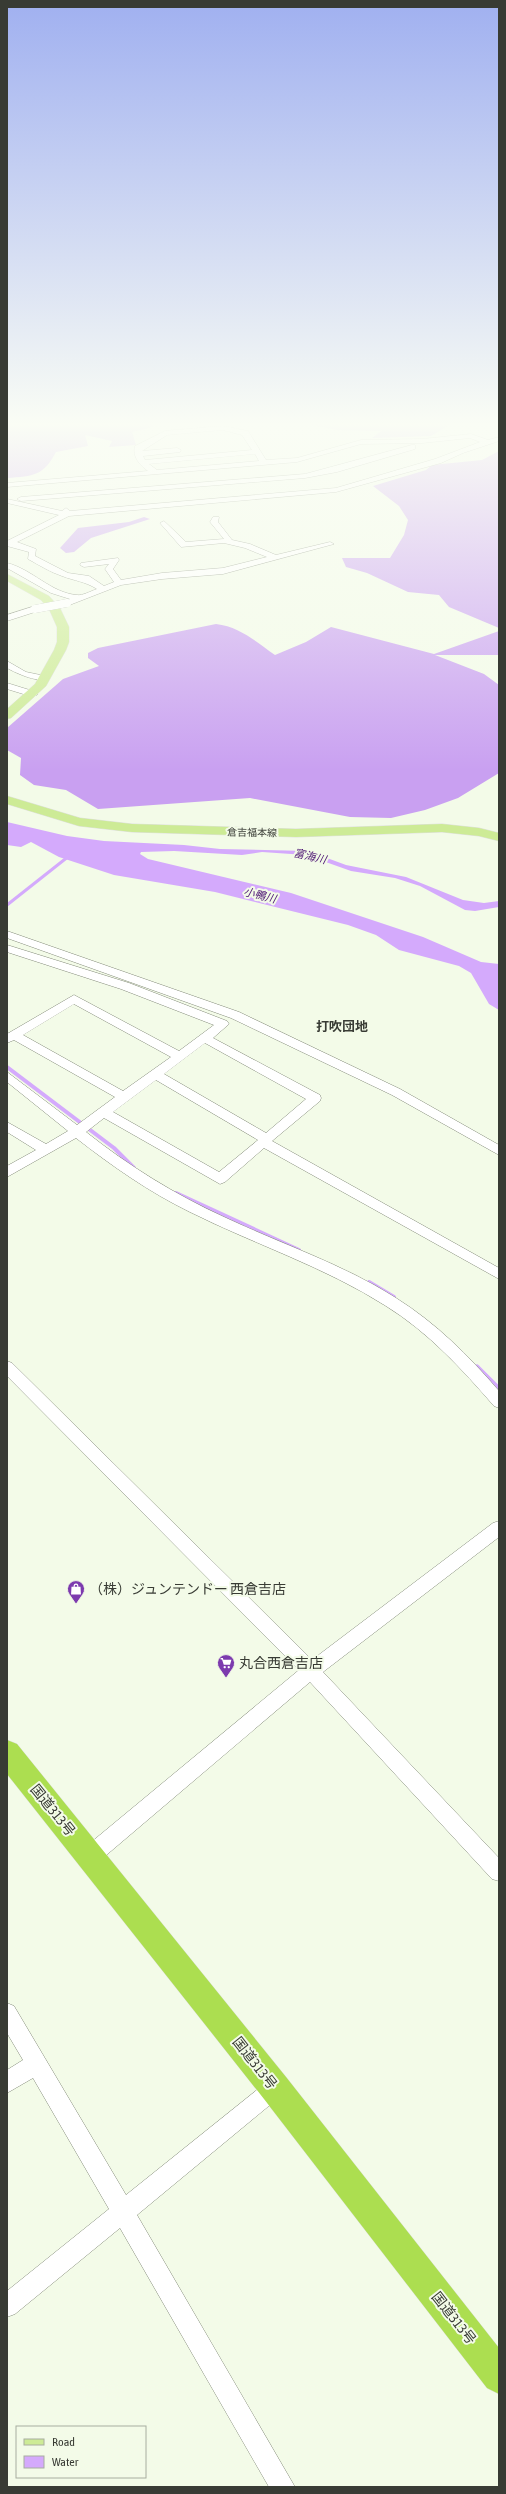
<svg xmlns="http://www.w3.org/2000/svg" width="506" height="2494" viewBox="0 0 506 2494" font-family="'Asap Condensed','Noto Sans JP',sans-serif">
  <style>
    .forest { fill: #c9a0f1 }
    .water { fill: #d4aafc }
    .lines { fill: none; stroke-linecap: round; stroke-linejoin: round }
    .stream-far2 { stroke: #d4aafc; stroke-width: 3 }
    .stream-far1 { stroke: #d4aafc; stroke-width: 4 }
    .stream { stroke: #d4aafc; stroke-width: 5 }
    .minor-casing { stroke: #848b7a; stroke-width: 1 }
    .major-casing { stroke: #dfe0df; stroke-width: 1 }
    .highway-casing { stroke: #dfe0df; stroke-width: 1 }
    .minor { fill: #fff; fill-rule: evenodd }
    .major { fill: #cdeb96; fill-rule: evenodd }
    .highway { fill: #acde50; fill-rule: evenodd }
    .minor-bridge-casing { stroke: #848b7a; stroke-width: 8; stroke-linecap: butt }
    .minor-bridge { stroke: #fff; stroke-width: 8 }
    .labels { text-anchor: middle; stroke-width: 4; stroke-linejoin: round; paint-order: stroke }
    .far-street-label { font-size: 10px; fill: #383b34; stroke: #f3fbe8 }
    .far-water-label { font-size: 11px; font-style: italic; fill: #4f1775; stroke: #f3fbe8 }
    .neighbourhood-label { font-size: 13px; font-weight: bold; fill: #383b34; stroke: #f3fbe8 }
    .near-poi-label { font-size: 14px; fill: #383b34; stroke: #f3fbe8; text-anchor: start }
    .near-street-label { font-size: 14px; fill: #383b34; stroke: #f3fbe8 }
  </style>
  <rect width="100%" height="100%" fill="#f3fbe8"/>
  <g class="forest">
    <path d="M7,421H156L153,427L132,432L136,445L109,447L112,441L85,435L88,446L56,452C43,476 34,476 7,478Z"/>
    <path d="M293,421H456L431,436L372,438L381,431L337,430Z"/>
    <path d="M499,451V628L449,607L439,595L408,592L367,573L346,567L342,558H390L404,535L408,520L399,506L373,486L426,470L432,465L482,460Z"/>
    <path d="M144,517L150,519L91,538L74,552L66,553L60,548L78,528L129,522Z"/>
    <path d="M216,624C240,627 255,641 275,655L306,642L331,627L434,654L499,631V655H435L484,674L499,685V773L458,798L425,810L391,818L350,817L250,798L98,809L66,790L34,785L20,775L21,758L7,750V728L63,679L99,666L88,658V653L98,648Z"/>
  </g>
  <path class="water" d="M7,822L67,836L104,841L184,845L220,849L308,851L346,865L406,877L463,900L484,903L499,901V907L475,911L465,910L420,886L395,878L351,871L306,855L262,852L242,855L174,851L141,852L140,854L148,859L291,893L423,937L481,962L499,964V1010L489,1004L471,973L459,966L399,950L376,935L348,925L215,892L114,875L59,857L31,842L21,847L7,845Z"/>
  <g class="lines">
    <path class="stream-far2" d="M7,905L69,856"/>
    <g class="stream-far1">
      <path d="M7,1067L114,1148L134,1168"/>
      <path d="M176,1193L299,1250"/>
      <path d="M369,1282L394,1297"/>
    </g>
    <path class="stream" d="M477,1367L499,1389"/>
    <g class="minor-casing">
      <g id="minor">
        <path d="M223,426L248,431L266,460L297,458L361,440L422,439L471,434L488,440L499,437V441L463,453L441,463L336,492L69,516L17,542L36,549L35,556L68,573L89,576L104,586L114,582L105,569L109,564L84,567L80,565L81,563L118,558L119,560L113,569L121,580L162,573L223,568L267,557L245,548L224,543L181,547L160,523L164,521L186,542L224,539L210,522L213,517H219L218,522L232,540L250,544L276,555L330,542L334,544L223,574L162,579L121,585L67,606L63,603L70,599L51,593L7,568V563C32,569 51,593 77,595C82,596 91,591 97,589C84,581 75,581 62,576C50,572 39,565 28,559L29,552L7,546V541L59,515L7,503V499L62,511L66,508L70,511L336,488L435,459L480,442L470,438L422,443L361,444L297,462L7,487V483L148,471C140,465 132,457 135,446L165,431ZM223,430L242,435L252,450L145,460L143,456L180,452L181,450L177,448L142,451L167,435ZM255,454L259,461L157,470L149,464Z"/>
        <path d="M412,445H415V449L337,472L305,478L21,501L17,499L21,497L305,474Z"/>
        <path d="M35,606L38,607V611L7,621V615Z"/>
        <path d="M7,661L26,672L50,677C41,685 16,673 7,668Z"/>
        <path d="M7,683L36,692L38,694L33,697L7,689Z"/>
        <path d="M7,931L239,1012L400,1089L499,1145V1155L392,1095L231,1018L7,938Z"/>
        <path d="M7,945L129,983L227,1021L229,1024L213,1038L320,1095L321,1098L320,1101L272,1141L499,1268V1279L264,1148L225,1182L220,1184L104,1118L86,1132C129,1166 174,1194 224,1217C281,1244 343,1264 396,1298C436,1323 469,1356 499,1391V1408L494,1406C462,1369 428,1332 386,1306C325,1267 254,1244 190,1212C149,1192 112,1166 76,1138L7,1177V1166L36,1150L7,1132V1122L46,1144L68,1131L7,1082V1072L77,1125L115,1097L14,1040L7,1043V1034L74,995L179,1051L214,1025L121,989L7,952ZM74,1004L171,1057L123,1091L23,1035ZM205,1043L306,1099L266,1133L164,1074ZM156,1080L258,1140L219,1172L113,1112Z"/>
        <path d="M7,1361L12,1363L312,1660L493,1523L499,1521V1537L323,1672L499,1858V1881L492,1879L310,1682L97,1863L90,1865L83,1863L80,1856L83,1849L299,1670L7,1376Z"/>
        <path d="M7,2003L14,2006L126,2195L268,2081L275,2077L282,2081L286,2088L282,2095L137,2215L295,2487H269L120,2228L15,2314L7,2317V2291L109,2209L33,2078L7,2093V2070L23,2060L7,2033Z"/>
      </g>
    </g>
    <g class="major-casing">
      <g id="major">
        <path d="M7,574L49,596L60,608L69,627V642L66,650L46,686L11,718L7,719V709L35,684L54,650L57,642V627L49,609L41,600L7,581Z"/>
        <path d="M7,796L80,818L132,824L296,829L442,824L479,828L499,833V841L479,836L442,832L296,837L132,832L79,826L7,804Z"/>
      </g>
    </g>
    <g class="highway-casing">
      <path id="highway" d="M7,1740L17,1744L286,2077L499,2348V2394L487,2388L264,2099L7,1774Z"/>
    </g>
    <use href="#minor" class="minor"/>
    <use href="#major" class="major"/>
    <use href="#highway" class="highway"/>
    <g class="minor-bridge-casing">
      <path id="minor-bridge" d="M35,609L67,603"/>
    </g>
    <use href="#minor-bridge" class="minor-bridge"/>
  </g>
  <linearGradient id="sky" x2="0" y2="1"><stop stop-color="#a0b0f0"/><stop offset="0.55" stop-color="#fafdf5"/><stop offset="1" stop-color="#fafdf5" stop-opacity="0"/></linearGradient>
  <rect width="506" height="771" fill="url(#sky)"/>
  <defs>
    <g id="shop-pin" transform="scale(0.9)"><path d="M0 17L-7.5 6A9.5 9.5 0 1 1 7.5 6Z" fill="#7c3aae" stroke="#f3fbe8"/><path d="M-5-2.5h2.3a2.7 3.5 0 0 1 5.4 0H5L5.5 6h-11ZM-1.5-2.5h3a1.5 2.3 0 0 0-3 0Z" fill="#fff"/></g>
    <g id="supermarket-pin" transform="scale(0.9)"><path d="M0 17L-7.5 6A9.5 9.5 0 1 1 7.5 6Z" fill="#7c3aae" stroke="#f3fbe8"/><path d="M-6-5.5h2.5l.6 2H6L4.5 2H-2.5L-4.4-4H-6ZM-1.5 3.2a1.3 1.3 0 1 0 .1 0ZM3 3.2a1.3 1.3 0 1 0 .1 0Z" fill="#fff"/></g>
  </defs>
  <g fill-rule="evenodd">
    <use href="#shop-pin" x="76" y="1589"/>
    <use href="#supermarket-pin" x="226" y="1663"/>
  </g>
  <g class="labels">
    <g class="far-street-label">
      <text transform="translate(252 832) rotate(1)" y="4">倉吉福本線</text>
    </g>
    <g class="far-water-label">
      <text transform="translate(310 856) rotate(13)" y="4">富海川</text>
      <text transform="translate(260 895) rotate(14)" y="4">小鴨川</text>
    </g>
    <g class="neighbourhood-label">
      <text x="342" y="1031">打吹団地</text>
    </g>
    <g class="near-poi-label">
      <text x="89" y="1594">（株）ジュンテンドー 西倉吉店</text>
      <text x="239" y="1668">丸合西倉吉店</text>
    </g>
    <g class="near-street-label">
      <text transform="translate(53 1810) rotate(51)" y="5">国道313号</text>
      <text transform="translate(255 2063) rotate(52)" y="5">国道313号</text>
      <text transform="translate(454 2318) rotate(52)" y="5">国道313号</text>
    </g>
  </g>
  <rect width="506" height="2494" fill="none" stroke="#383b34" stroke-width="16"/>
  <rect x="16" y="2426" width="130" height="52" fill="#f3fbe8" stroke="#a8aea0"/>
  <rect x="24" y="2439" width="20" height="6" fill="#cdeb96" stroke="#a8aea0"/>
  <text x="52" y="2446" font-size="12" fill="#383b34">Road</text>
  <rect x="24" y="2456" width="20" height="12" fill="#d4aafc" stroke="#a8aea0"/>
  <text x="52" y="2466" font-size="12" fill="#383b34">Water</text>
</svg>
